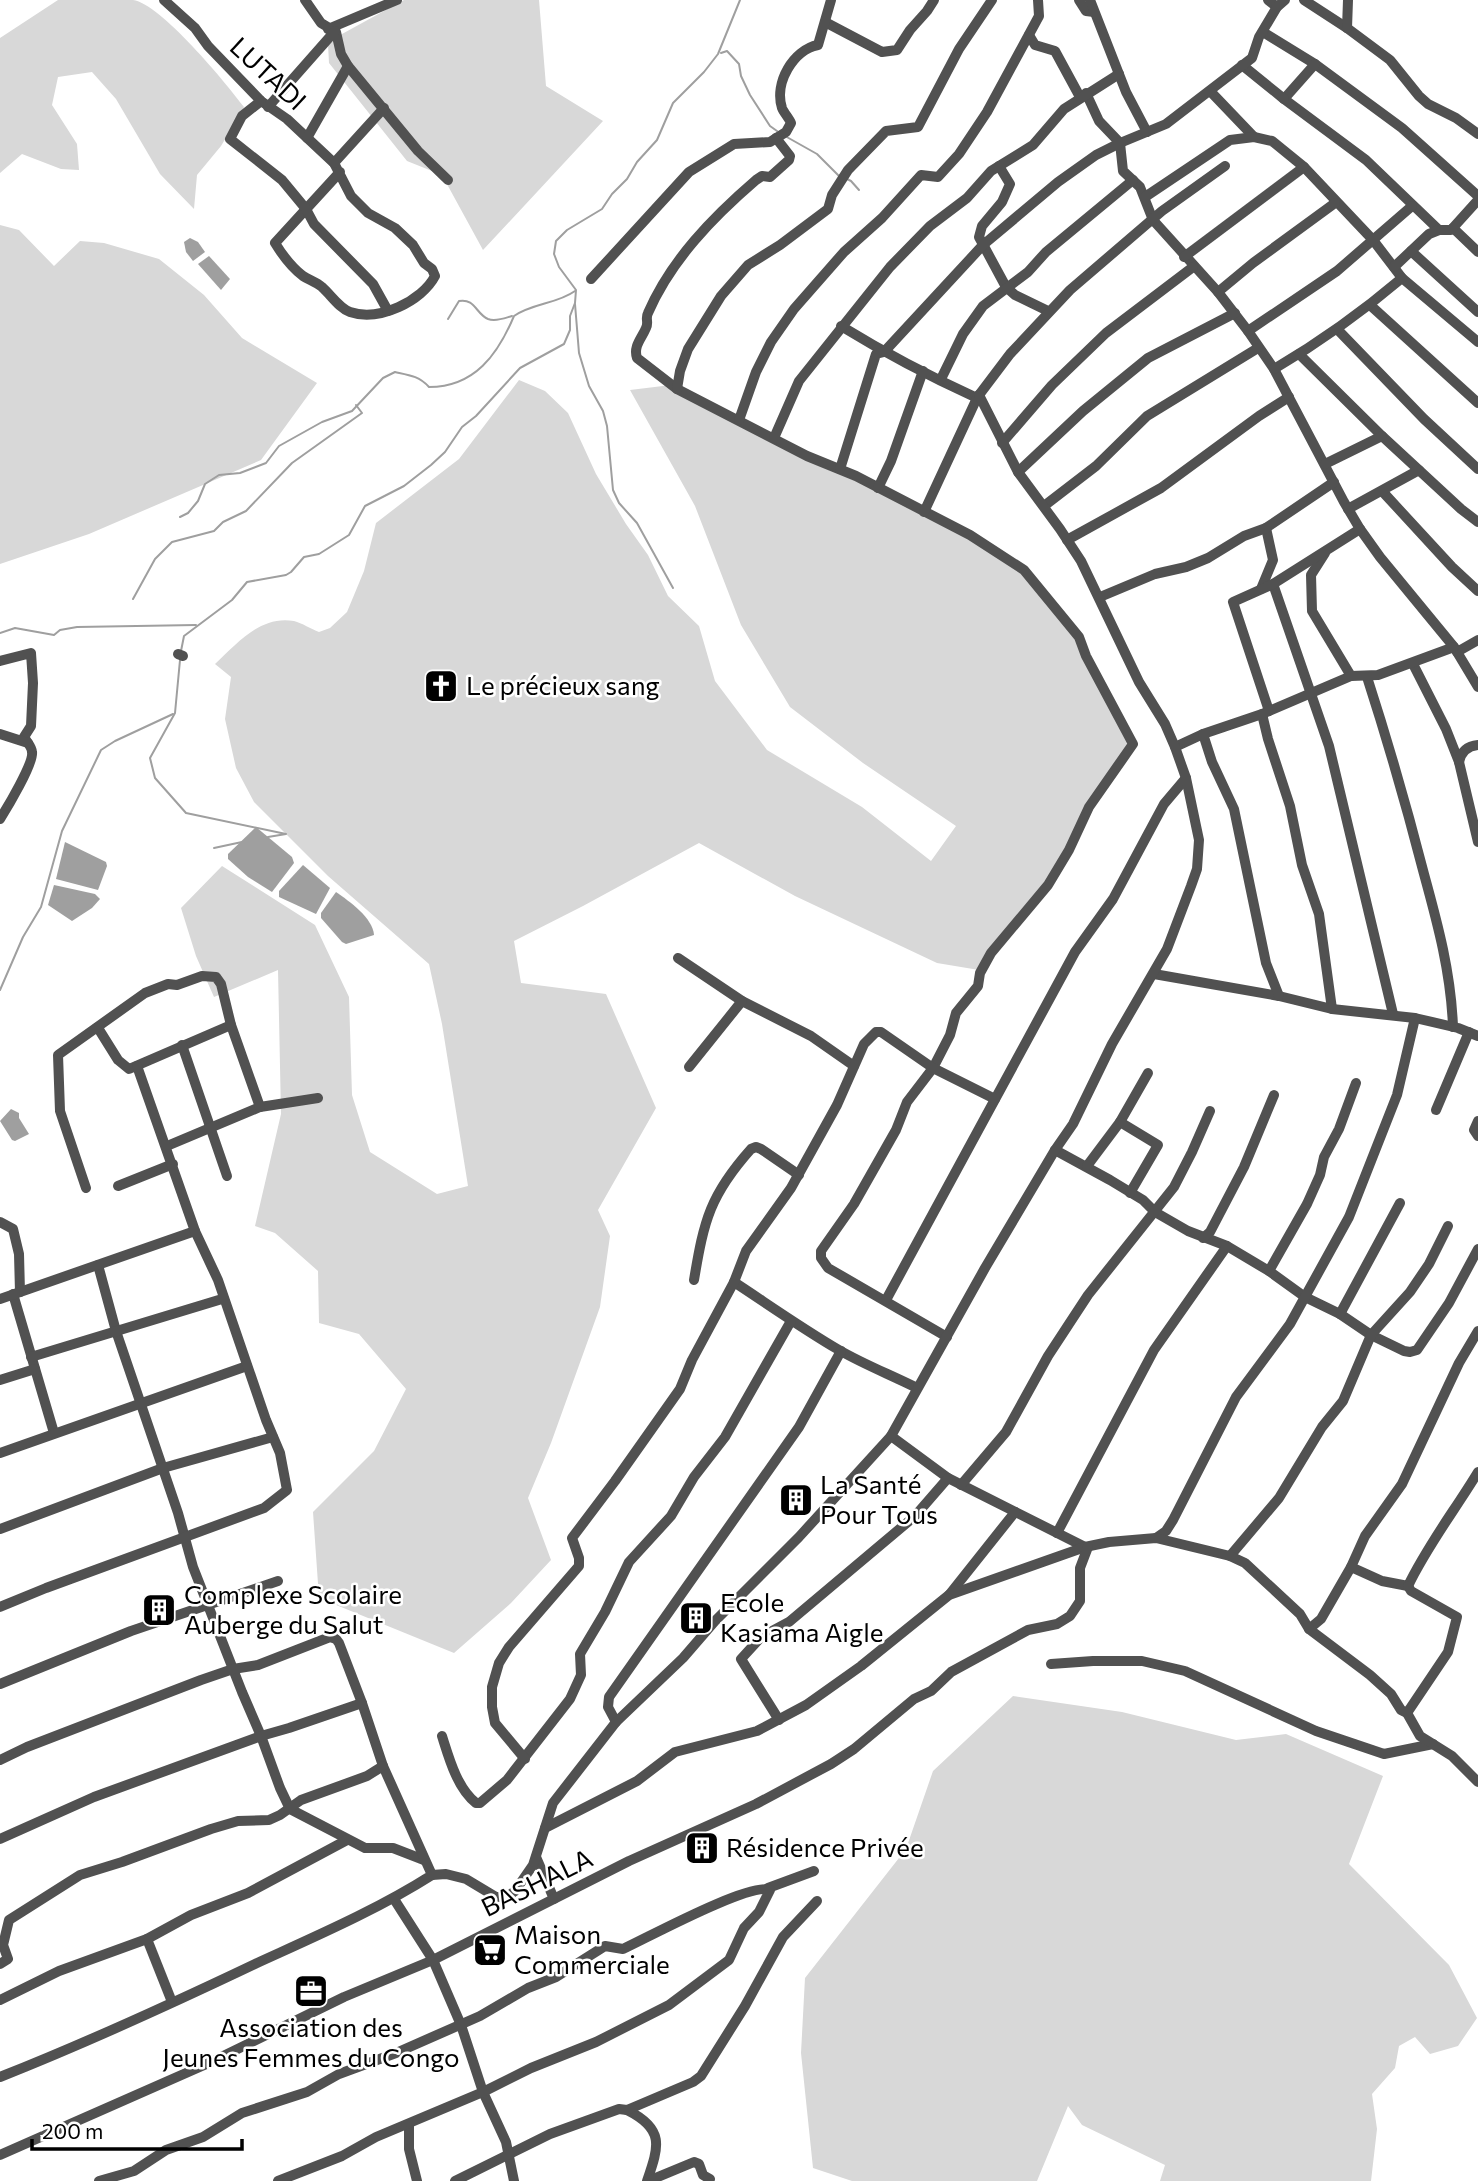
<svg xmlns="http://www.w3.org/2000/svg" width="1478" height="2181" viewBox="0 0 1478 2181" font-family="Commissioner,sans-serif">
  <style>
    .green { fill: #d8d8d8 }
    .water { fill: #9f9f9f }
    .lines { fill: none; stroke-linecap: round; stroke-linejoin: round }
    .stream { stroke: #9f9f9f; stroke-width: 2 }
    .minor { stroke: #515151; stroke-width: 10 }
    .labels { text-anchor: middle; stroke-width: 5; stroke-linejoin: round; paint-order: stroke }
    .street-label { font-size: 26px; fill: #000; stroke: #fff }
    .poi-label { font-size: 26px; fill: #000; stroke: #fff; text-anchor: start }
  </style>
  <rect width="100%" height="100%" fill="#fff"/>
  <g class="green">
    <path d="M58,0C82,0 109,0 133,0C161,4 226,83 244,107L221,146L197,175L194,209L160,174L116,99L92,72L58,77L52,105L77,144L79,170L61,169L22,154L0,173V38Z"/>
    <path d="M404,0H539L546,86L603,121L483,250L442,175L407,161L329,63L328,44L342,34Z"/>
    <path d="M0,225L19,230L54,266L80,241L104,243L159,259L204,295L242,338L317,383L261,460L89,534L0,564Z"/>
    <path d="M519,380L545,391L568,413L596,474L626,524L648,555L668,596L699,626L715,681L767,750L862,807L931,861L956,826L863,763L790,707L741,625L695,506L630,390L671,385L943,524L1016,567L1054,604L1085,652L1132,745L1087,816L1043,895L989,958L985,971L937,963L795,896L699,843L583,906L514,941L521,983L606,994L656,1108L598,1210L610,1236L600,1307L551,1443L528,1498L551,1560L511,1603L454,1653L319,1598L313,1512L374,1451L406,1389L359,1334L319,1323L318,1271L275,1233L255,1226L281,1114L278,970L214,997L196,956L181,908L222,866L315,925L349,997L352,1095L370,1152L437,1194L468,1186L442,1024L429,964L328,876L254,802L236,768L225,719L231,677L215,664C237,644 260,615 294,621C302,623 311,629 319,632L330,628L347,612L364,571L376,523L459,459Z"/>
    <path d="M1013,1696L1122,1712L1236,1740L1286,1734L1383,1776L1349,1864L1449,1965L1477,2018L1458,2046L1430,2054L1415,2037L1399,2046L1395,2068L1372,2094L1377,2129L1371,2181H1160L1165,2165L1082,2125L1068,2106L1037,2181H852L813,2168L801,2053L805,1978L906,1849L933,1771Z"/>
  </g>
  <g class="water">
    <path d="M190,238L198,242L205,252L193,261L186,252L184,242Z"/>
    <path d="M209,256L230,279L221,290L198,264Z"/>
    <path d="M256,827L292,857L294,863L272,892L248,877L228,859V854Z"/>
    <path d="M65,842L106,862L107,866L98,890L56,879Z"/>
    <path d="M303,865L330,888L316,914L279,897V891Z"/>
    <path d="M54,885L95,894L100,899L92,908L72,921L48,905Z"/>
    <path d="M336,892C349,901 373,918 374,935L346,944L342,942L321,918V913Z"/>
    <path d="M11,1109L19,1113V1118L29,1134L15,1141L12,1140L0,1121Z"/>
  </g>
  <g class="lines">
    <g class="stream">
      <path d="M721,53L727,51L739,64L741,76L750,95L770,126L777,131"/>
      <path d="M785,136L817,154L839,176"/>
      <path d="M847,179L851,181L859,190"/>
      <path d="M575,304L579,353L589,386L603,411L607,426L613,490L619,503L637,523L673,588"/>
      <path d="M448,319L459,301C475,298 476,314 488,319C496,322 505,318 512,316"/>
      <path d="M180,517L188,513L198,501L205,484L219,475L240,473L266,463L279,446L322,422L352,411L383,378L395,372C409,375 419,376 429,387C475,387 498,354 514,316C533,303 557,304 575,291"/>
      <path d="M133,599L155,559L172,542L214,531L223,522L246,511L292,463L362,413L356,405"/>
      <path d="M0,633L15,628L54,635L60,630L77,627L196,625"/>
      <path d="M181,651L184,636L232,600L247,582L286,575L291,572L304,557L319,554L349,535L365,506L404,486L431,465L445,452L462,427L476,416L520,368L564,344L570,330V316L575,303L576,290L559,267L554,254L556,241L567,230L602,209L612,194L627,179L637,162L657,140L673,103L704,72L718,54L740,0"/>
      <path d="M180,660L175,713L150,758L155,778L186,813L286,834L268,837"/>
      <path d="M214,848L242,842"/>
      <path d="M0,990L23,937L41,907L62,831L101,750L115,741L173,714"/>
    </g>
    <g class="minor">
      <path d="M164,0L195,28L208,46L261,101L287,119L334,163L351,196L368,213L395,228L413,245L424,263L432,269L435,276C422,301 379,322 350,312C339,308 331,295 322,287C316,282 309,280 303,276C291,267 283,256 275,243L340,172"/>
      <path d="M305,0L321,23L336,32L341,54L348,66L418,151L448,180"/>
      <path d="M1079,0L1086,11L1094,12"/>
      <path d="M1090,0L1126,92L1147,132"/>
      <path d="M1268,0L1277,7"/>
      <path d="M1304,0L1347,28L1390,60L1419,96L1428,104L1456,118L1478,134"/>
      <path d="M825,22L882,52L897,50L910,30L927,11L934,0"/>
      <path d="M1347,28L1348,0"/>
      <path d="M328,29L397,0"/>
      <path d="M1263,32L1315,64L1402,128L1478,196"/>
      <path d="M1029,35L1035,45L1055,51L1080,97"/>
      <path d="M1315,64L1284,99L1366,160L1439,230"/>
      <path d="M1242,65L1284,99"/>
      <path d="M1210,91L1254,137"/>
      <path d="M1086,93L1099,121L1120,143L1123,171L1140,187L1153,220L1218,292L1248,331L1274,369L1344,502L1360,529L1380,557L1454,647L1478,687"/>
      <path d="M261,101L242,116L230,139L282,180L306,209L314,224L373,284L388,311"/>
      <path d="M268,107L335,31"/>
      <path d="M307,138L348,66"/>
      <path d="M776,138L790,156L789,160L770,177L762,176L756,180C713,217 671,260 648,313C645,319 649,322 646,328C642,338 633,346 637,358L677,389L807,456L856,476L970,535L1024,570L1079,637L1086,656L1133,744L1089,807L1069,850L1048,885L991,953L980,973L978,986L956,1013L950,1035L933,1068L907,1102L896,1130L854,1204L821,1251V1258L828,1268L947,1337"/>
      <path d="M334,163L384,108"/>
      <path d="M999,166L1010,184L1002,202L982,226L979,237L1006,287L1015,295L1048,311"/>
      <path d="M1145,197L1230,140L1254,137L1272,141L1304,167L1373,240L1402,278L1478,342"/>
      <path d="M1453,228L1478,252"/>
      <path d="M1411,251L1478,312"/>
      <path d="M1184,257L1304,167"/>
      <path d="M1394,267L1429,234L1439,230H1451L1478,200"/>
      <path d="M591,279L689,172L734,144L770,142L786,132L791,123C789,118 784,113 782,108C774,83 793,50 818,45L831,0"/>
      <path d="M1218,292L1253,263L1335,203"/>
      <path d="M1370,305L1478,403"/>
      <path d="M841,326C885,353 931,377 977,398L979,395"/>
      <path d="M1337,329L1424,419L1478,469"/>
      <path d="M1248,331L1337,271L1412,206"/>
      <path d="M1299,354L1382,436L1461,509L1478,522"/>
      <path d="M1274,369C1320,342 1362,312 1402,278"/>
      <path d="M941,379L963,334L983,306L1028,272L1046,252L1133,180"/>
      <path d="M677,389L680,371L688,349L721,296L748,265L780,245L828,209L832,195L848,170L886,131L918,127L959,49L992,0"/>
      <path d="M979,395L1010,354L1070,290L1162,211L1225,166"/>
      <path d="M739,420L756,372L771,342L794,309L844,252L882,218L921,175L938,177L959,154L987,112L1039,16L1038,0"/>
      <path d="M774,438L799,381L890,267L930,226L967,198L991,171L1033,145L1064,109L1119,74"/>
      <path d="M1002,443L1052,385L1106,333L1193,267"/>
      <path d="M1325,464L1382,436"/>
      <path d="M840,469L876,354L884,352L983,245L1058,182L1096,155L1120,143L1166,124L1252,58L1259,37L1277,7L1285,0"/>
      <path d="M1018,472L1083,411L1148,358L1235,313"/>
      <path d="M878,488L891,461L923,371"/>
      <path d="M1382,491L1452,567L1478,591"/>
      <path d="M1044,506L1096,466L1147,416L1258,348"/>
      <path d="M1348,509L1419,470"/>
      <path d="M924,512L977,398"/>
      <path d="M1067,540L1161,488L1259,416L1289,397"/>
      <path d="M1325,553L1311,575L1312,611L1351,676"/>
      <path d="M1273,584L1329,746L1393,1014"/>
      <path d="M1261,589L1273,560L1266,528"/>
      <path d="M1100,597L1155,574L1186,567L1208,558L1244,536L1266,528L1334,482"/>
      <path d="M1457,652L1478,640"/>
      <path d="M178,654L183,656"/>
      <path d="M0,661L31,653L33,683L31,726L24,737C27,742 32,747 32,752C34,763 7,808 0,819"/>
      <path d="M1413,664L1446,729L1459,762L1478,842"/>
      <path d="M1367,677C1388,742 1407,808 1424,874C1438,925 1451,973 1453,1027"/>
      <path d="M1269,711L1233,602L1273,584L1360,529"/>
      <path d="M1262,714L1268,739L1290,806L1302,865L1319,914L1332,1009"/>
      <path d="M0,734L28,743"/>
      <path d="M1175,747L1203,734"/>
      <path d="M1459,762C1461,752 1467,746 1478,745"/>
      <path d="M678,958L742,1001L811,1036L854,1066"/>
      <path d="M1154,974L1279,996L1332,1009L1415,1018L1458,1028L1478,1036"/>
      <path d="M1279,996L1266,963L1234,809L1212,762L1203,734L1262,714L1351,676L1378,675L1454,647"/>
      <path d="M98,1028L118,1060L129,1069L231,1025"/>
      <path d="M182,1045L227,1176"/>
      <path d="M689,1067L742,1001"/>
      <path d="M1436,1110L1469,1032"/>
      <path d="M1478,1121L1474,1130L1478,1136"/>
      <path d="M1120,1122L1148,1073"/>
      <path d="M167,1146L260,1107L318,1098"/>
      <path d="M1055,1150L1110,1180L1143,1200L1155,1212L1188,1231L1227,1246L1269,1271L1305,1297L1340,1314L1371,1335L1404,1351L1410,1352L1417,1350L1449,1303L1478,1249"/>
      <path d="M1087,1166L1120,1122L1158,1145L1130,1193"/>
      <path d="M118,1186L173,1164"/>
      <path d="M86,1188L60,1111L58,1055L145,993L168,984L177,985L202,976L216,977L221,984L231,1025L260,1107"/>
      <path d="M0,1222L13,1229L19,1254L20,1292"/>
      <path d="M1203,1238L1210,1232L1244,1167L1274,1095"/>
      <path d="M98,1265L116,1331L178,1513L193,1567L242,1692L261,1736L280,1788L290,1809L365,1848H393L424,1860"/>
      <path d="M1269,1271L1307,1204L1320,1175L1324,1157L1339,1129L1356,1083"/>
      <path d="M694,1280C704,1220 710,1195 751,1149L756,1147L761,1149L799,1175"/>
      <path d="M734,1282C769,1305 803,1329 839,1350C863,1364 891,1375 917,1388"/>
      <path d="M13,1294L54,1433"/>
      <path d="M0,1299L195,1231"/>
      <path d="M886,1300L1075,952L1113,899L1164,804L1186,778"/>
      <path d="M1340,1314L1400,1203"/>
      <path d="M31,1357L222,1299"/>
      <path d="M0,1380L35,1369"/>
      <path d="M891,1436L948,1478L1085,1547"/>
      <path d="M0,1453L247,1366"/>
      <path d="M961,1485L1006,1432L1048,1356L1088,1295L1174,1187L1192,1152L1210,1111"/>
      <path d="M0,1529L163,1468L273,1437"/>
      <path d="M1057,1533L1154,1350L1227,1246"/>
      <path d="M1156,1538L1166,1531L1173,1520L1236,1397L1290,1324L1349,1217L1397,1095L1415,1018"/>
      <path d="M1230,1556L1279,1498L1322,1427L1343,1401L1371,1335L1410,1292L1429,1264L1448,1226"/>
      <path d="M1351,1567L1382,1581L1408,1586C1427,1546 1455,1510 1478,1472"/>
      <path d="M949,1595L1015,1512"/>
      <path d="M0,1607L46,1588L264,1508L287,1490L280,1453L266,1420L218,1280L195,1231L137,1066"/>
      <path d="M1309,1629L1321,1619L1351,1567L1365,1536L1402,1484L1459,1363L1478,1331"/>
      <path d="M1051,1664L1093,1661H1142L1185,1671L1316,1731L1384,1754L1433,1744"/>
      <path d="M0,1684L131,1631L278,1581"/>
      <path d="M1407,1713L1448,1652L1457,1617L1411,1591L1408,1586"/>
      <path d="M779,1720L741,1659L761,1637L789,1622L915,1516L948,1478"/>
      <path d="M616,1722L608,1707L609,1697L799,1427L841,1351"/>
      <path d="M442,1736C449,1758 457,1788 476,1803H480L507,1780L570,1699L581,1675L580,1654L605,1612L629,1562L671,1516L694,1477L725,1437L791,1321"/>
      <path d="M525,1759L495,1723L492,1707V1687L499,1663L509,1647L579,1566V1558L572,1538L615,1481L680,1389L692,1360L734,1282L746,1251L791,1188L837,1105L864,1044L876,1032H881L933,1068L995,1099"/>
      <path d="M0,1760L27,1747L201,1680L233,1669L258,1665L330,1637L336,1639L339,1643L362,1703"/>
      <path d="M545,1828L637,1781L675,1752L757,1731L806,1705L861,1666L949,1595L1085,1547L1109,1542L1156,1538L1230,1556L1245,1563L1300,1614L1309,1629L1370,1675L1391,1694L1401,1710L1407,1713L1420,1736L1452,1756L1478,1782"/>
      <path d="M0,1839L94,1797L261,1736L289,1728L362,1703L383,1766L432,1875C377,1910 314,1937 255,1964C171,2004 86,2043 0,2077"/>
      <path d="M536,1857L554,1899"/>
      <path d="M432,1875L446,1874L466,1879L496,1897H507L515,1891L533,1865L553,1803L616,1722L683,1658L715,1621L799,1537L891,1436L985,1268L1055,1150L1073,1124L1112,1044L1167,949L1191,886L1197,869L1199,840L1186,778L1175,747L1165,724L1139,682L1081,561L1060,529L1018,472L979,395"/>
      <path d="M768,1888L814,1871"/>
      <path d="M394,1899L433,1960L461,2025L483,2092L506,2142L514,2181"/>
      <path d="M147,1939L172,2002"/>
      <path d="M0,1964L8,1959L3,1945L9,1920L80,1875L122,1862L211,1829L238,1821L269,1820L280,1815L301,1800L367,1776L383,1766"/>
      <path d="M0,2000L59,1971L147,1939L191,1915L248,1893L347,1840"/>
      <path d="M627,2110C665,2129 659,2146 647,2181"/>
      <path d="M409,2124V2149L417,2181"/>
      <path d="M0,2155L211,2062L344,1997L433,1960L629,1861L756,1804L831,1764L854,1749L914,1699L931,1691L951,1672L1028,1630L1057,1624L1070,1616L1080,1601V1568L1088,1547"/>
      <path d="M99,2181L134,2171L166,2150L203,2137L242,2113L307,2092L339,2074L396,2053L480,2016L528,1988L556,1977L605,1946L623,1949C647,1938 750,1882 770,1890L759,1912L744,1928L729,1960L669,2005L596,2042L531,2068L483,2092L376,2137L342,2156L278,2181"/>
      <path d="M455,2181L550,2134L619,2109L627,2110L693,2082L701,2076L745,2006L783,1937L817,1901"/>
      <path d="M648,2181L694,2162L699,2164L703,2175L710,2179"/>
    </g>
  </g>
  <defs>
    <g id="church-square" transform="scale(1.75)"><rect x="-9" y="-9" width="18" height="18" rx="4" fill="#000" stroke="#fff"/><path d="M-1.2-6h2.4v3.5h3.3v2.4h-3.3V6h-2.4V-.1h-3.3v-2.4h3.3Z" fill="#fff"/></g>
    <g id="building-square" transform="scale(1.75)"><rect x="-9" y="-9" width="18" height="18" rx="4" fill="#000" stroke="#fff"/><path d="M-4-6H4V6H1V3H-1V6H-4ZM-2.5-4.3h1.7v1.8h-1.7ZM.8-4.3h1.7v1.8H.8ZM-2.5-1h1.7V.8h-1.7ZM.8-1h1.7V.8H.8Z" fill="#fff"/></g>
    <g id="supermarket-square" transform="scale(1.75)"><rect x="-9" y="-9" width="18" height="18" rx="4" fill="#000" stroke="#fff"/><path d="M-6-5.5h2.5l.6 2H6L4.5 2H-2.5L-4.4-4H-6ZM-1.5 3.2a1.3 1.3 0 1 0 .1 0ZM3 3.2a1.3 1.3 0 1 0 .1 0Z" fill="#fff"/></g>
    <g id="office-square" transform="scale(1.75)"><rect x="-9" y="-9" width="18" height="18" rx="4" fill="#000" stroke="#fff"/><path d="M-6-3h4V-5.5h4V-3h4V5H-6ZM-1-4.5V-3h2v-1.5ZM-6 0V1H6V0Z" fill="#fff"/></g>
  </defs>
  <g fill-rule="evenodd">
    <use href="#church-square" x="441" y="686"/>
    <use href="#building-square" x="796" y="1500"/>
    <use href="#building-square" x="159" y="1610"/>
    <use href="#building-square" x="696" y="1618"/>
    <use href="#building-square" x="702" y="1848"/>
    <use href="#supermarket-square" x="490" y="1950"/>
    <use href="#office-square" x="311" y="1991"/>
  </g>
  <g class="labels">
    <g class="street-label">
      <text transform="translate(268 74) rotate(43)" y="9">LUTADI</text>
      <text transform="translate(537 1883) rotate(-26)" y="9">BASHALA</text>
    </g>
    <g class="poi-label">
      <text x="466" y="695">Le précieux sang</text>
      <text x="820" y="1494">La Santé<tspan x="820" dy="30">Pour Tous</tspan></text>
      <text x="184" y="1604">Complexe Scolaire<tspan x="184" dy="30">Auberge du Salut</tspan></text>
      <text x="720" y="1612">Ecole<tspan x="720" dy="30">Kasiama Aigle</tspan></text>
      <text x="726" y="1857">Résidence Privée</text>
      <text x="514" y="1944">Maison<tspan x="514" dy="30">Commerciale</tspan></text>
      <text x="311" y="2037" text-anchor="middle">Association des<tspan x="311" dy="30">Jeunes Femmes du Congo</tspan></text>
    </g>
  </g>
  <path d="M32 2139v10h210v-10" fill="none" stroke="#000000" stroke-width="3.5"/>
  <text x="42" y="2139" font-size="21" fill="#000000" stroke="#ffffff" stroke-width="5" paint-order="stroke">200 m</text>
</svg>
